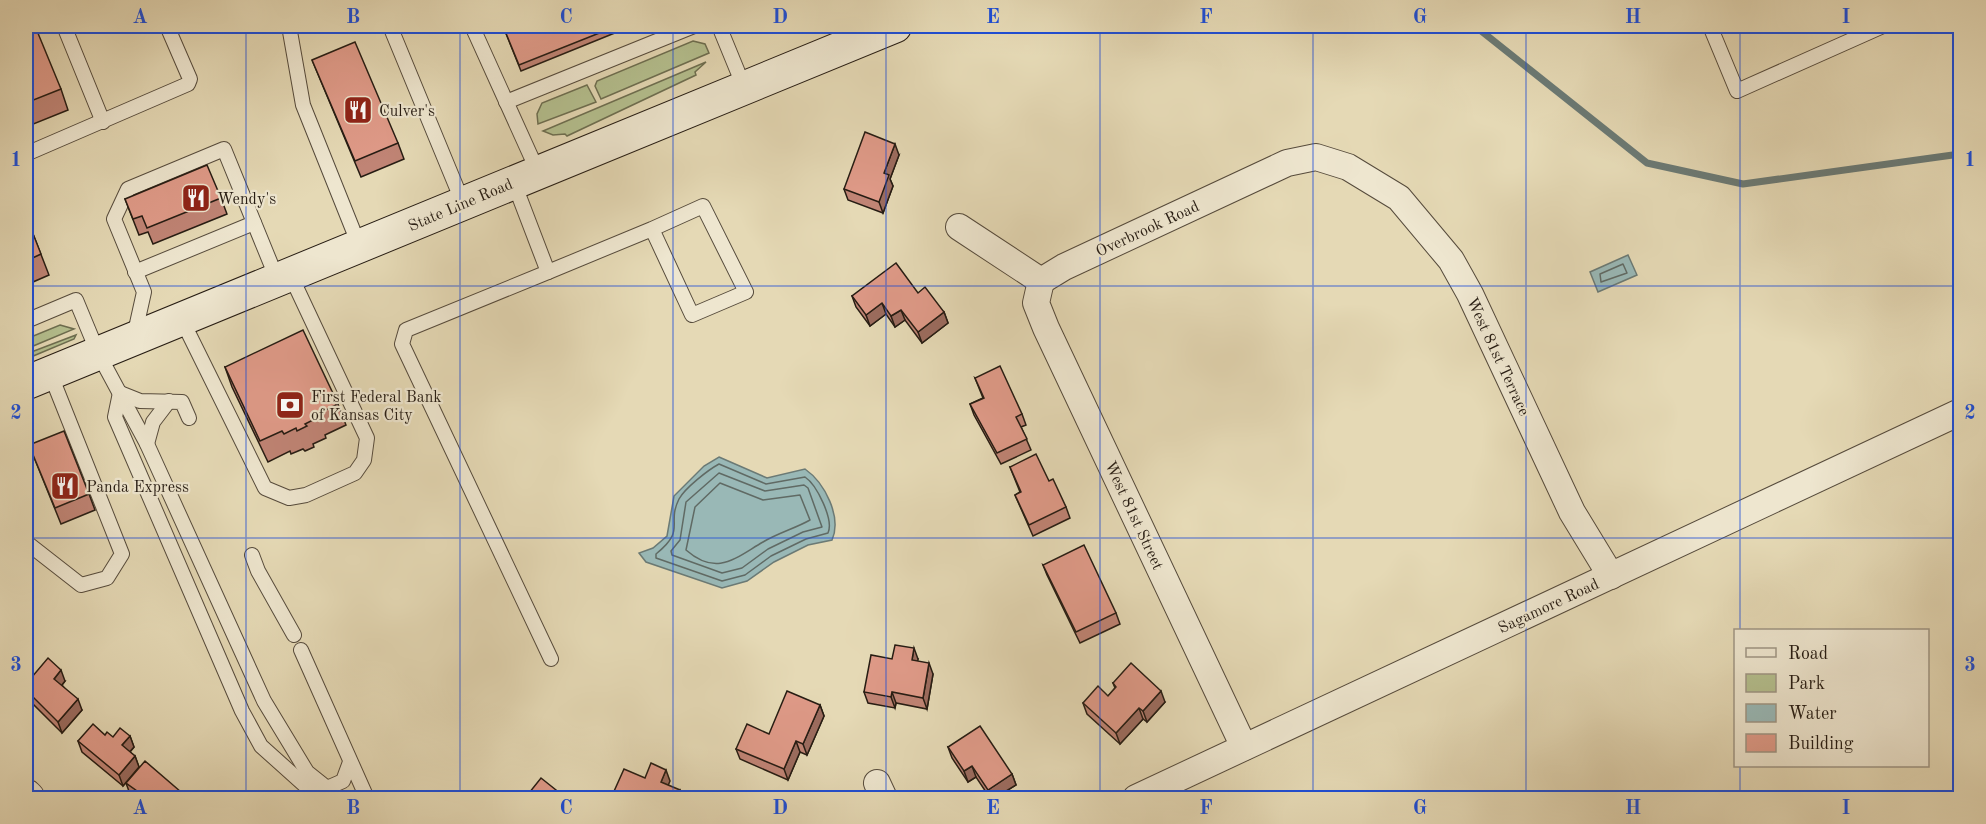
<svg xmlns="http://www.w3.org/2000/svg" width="1986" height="824" viewBox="0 0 1986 824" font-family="'Old Standard TT',serif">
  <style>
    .green { fill: #b4bf8e; stroke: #6d6e50; stroke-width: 1.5 }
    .water { fill: #99b8b6; stroke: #6b7a75; stroke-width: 1.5 }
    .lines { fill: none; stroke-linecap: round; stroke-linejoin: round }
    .shore { stroke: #606a64; stroke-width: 1.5 }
    .stream { stroke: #6b7a75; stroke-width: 7 }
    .service-casing { stroke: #564b3c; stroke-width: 16 }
    .minor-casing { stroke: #564b3c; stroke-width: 28 }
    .tertiary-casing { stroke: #564b3c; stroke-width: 35 }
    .secondary-casing { stroke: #261c13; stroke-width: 35 }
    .service { stroke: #eee6cf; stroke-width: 14 }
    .minor { stroke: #eee6cf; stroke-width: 26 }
    .tertiary { stroke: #eee6cf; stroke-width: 33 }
    .secondary { stroke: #eee6cf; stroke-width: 33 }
    .wall { fill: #c08475; stroke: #261c13; stroke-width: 1.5 }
    .shaded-wall { fill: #9c6c5f; stroke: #261c13; stroke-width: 1.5 }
    .building { fill: #df9a88; stroke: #261c13; stroke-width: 1.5 }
    .grid { fill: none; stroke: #1d4ed8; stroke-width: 1.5; stroke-opacity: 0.55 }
    .labels { text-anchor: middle; stroke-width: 4.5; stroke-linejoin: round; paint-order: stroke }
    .poi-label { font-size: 16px; fill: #261c13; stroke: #eee6cf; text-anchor: start }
    .street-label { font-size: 16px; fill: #261c13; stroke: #eee6cf }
    .neatline { fill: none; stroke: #1d4ed8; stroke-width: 2 }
    .grid-label { font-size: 20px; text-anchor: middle; font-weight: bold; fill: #1d4ed8 }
  </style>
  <rect width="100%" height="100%" fill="#e5d9b5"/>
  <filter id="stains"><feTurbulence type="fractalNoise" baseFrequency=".00333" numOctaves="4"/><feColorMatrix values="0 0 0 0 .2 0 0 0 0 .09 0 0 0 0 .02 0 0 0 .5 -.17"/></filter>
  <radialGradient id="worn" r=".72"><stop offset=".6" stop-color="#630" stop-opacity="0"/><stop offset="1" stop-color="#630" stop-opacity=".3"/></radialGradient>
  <g class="green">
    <path d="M693,41L705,44L709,53L601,99L595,86L597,81Z"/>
    <path d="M706,62L695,72L696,75L567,136L565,134L553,135L543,131Z"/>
    <path d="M587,85L596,102L538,124L537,114L542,103Z"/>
    <path d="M60,325L74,329L26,349V339Z"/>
    <path d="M76,335L74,339L26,359V354Z"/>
  </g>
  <g class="water">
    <path d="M1628,255L1637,275L1598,292L1590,272Z"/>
    <path d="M719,457L767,478L805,469C825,483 842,517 832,540L808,545L774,562L747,581L722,588L646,562L639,553L653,548L667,536L674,496L704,466Z"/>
  </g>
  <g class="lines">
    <g class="shore">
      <path d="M1623,264L1627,273L1601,282L1600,274Z"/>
      <path d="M719,464L766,484L805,477C817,485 834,520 828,533L806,539L771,556L745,575L722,581L656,558V554C687,529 666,525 679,499C685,488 708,470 719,464Z"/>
      <path d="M719,473L765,491L804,485L808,488L822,527L803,532L768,549L742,568L722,573L672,555L671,551L680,540L686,502Z"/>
      <path d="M720,483L763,500L800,495L810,520C796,528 778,533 763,542C735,558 717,577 686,550L695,507Z"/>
    </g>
    <path class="stream" d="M1475,26L1647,163L1743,184L1960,154"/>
    <g class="service-casing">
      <g id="service">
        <path d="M64,26L103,122"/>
        <path d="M289,26L303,105L359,245"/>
        <path d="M390,26L463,203"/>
        <path d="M472,26L538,172"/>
        <path d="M719,26L744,87"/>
        <path d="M1710,26L1737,91L1883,26"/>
        <path d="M506,102L694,26"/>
        <path d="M26,154L188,84L190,79L167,26"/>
        <path d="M514,183L548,272L406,330L402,344L551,659"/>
        <path d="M135,272L254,223"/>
        <path d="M548,272L652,229L692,315L746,292L703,206L652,229"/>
        <path d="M182,320L265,488L289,498L306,495L355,473L364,460L367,438L290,274"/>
        <path d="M26,321L76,300L98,353L147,444L264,701L307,772L327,788L343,781L350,762"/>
        <path d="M134,337L144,292L114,219L128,189L224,149L277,279"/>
        <path d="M120,393L115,417L242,711L261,746L319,798"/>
        <path d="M120,393L140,401L182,402L189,418"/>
        <path d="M147,444L153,422L169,401"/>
        <path d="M26,542L81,585L107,578L122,554L50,373"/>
        <path d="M252,555L258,571L294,635"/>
        <path d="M301,650L367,798"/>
      </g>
    </g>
    <g class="minor-casing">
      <g id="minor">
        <path d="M959,227L1041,281"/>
        <path d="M1041,281L1064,267L1287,163L1316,157L1348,167L1399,198L1451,260L1470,294L1572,512L1611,576"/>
        <path d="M1041,281L1036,303L1046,328L1244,747"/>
        <path d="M877,783L884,798"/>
        <path d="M1136,798L1960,412"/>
      </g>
    </g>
    <g class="tertiary-casing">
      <path id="tertiary" d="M26,796L28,798"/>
    </g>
    <g class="secondary-casing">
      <path id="secondary" d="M26,383L895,26"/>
    </g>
    <use href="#service" class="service"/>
    <use href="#minor" class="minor"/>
    <use href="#tertiary" class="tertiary"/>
    <use href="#secondary" class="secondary"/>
  </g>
  <g class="wall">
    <path d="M26,26L61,89L68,110L26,127Z"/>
    <path d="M503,26H632L521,71Z"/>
    <path d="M312,60L398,143L404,159L361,177Z"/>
    <path d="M899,155L890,179L893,186L883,213L848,200L844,189Z"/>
    <path d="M221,198L227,214L153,244L148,232L139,235L125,199Z"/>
    <path d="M26,216L49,275L26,285Z"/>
    <path d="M918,293L944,312L948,323L922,343L905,320L895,327L886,314L870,326L856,307L852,296Z"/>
    <path d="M225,367L338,404L346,425L325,435L326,438L313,444L314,447L305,451L303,449L291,454L290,451L268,462L232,387Z"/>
    <path d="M975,378L1022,414L1026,425L1021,427L1031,450L1001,464L974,415L970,404L983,398Z"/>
    <path d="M29,445L89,494L95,510L61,524Z"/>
    <path d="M1010,467L1049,481L1066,507L1070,518L1033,536L1015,495L1020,492Z"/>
    <path d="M1043,565L1116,613L1120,624L1080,643L1047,575Z"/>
    <path d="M892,659H918L917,661L933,674L927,709L896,703L895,708L868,703L864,692Z"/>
    <path d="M65,681L62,685L82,710L62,733L27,698L26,695V684Z"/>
    <path d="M1113,683L1165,702L1147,722L1143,719L1120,744L1087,714L1083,703L1108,696L1115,688Z"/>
    <path d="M820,705L824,716L807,755L800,752L788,780L740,759L736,749L769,734Z"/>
    <path d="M105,735L113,737L130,736L134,747L130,752L135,756L139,767L123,786L82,752L78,741Z"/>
    <path d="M948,747L1012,774L1016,785L995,798H990L976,777L968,782L952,758Z"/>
    <path d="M126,783L183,798H137L130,794Z"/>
  </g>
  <g class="shaded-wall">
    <path d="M895,144L899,155L890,179L893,186L883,213L879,202L884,173Z"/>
    <path d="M882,303L886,314L870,326L866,315Z"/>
    <path d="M901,310L905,320L895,327L891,316Z"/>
    <path d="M944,312L948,323L922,343L918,332Z"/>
    <path d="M914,648L918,659L916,671L912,660Z"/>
    <path d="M929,663L933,674L927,709L923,698Z"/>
    <path d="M61,670L65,681L58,690L54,679Z"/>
    <path d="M1161,691L1165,702L1147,722L1143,711Z"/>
    <path d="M892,692L896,703L895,708L891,697Z"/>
    <path d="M78,699L82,710L62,733L58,722Z"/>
    <path d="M820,705L824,716L807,755L803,744Z"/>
    <path d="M1139,708L1143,719L1120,744L1116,733Z"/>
    <path d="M130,736L134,747L126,756L122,745Z"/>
    <path d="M796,741L800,752L788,780L784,769Z"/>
    <path d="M135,756L139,767L123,786L119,775Z"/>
    <path d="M972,766L976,777L968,782L964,771Z"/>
    <path d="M666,770L670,781L665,793L661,782Z"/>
    <path d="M1012,774L1016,785L995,798H991L988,790Z"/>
    <path d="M680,790L683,798H676Z"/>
    <path d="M181,792L183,798H175Z"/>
  </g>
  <g class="building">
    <path d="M26,26H35L61,89L26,103Z"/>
    <path d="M503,26H617L519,65Z"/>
    <path d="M355,42L398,143L355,161L312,60Z"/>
    <path d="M865,132L895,144L884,173L889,175L879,202L844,189Z"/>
    <path d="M207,165L221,198L147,228L142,216L133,219L125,199Z"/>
    <path d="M26,216L41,254L26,261Z"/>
    <path d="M896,263L918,293L925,287L944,312L918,332L901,310L891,316L882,303L866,315L852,296Z"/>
    <path d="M303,330L338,404L317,414L319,417L305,424L307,426L297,431L296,428L284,434L282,431L260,441L225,367Z"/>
    <path d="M1000,366L1022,414L1016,417L1027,439L997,453L970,404L984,398L975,378Z"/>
    <path d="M64,431L89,494L55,508L29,445Z"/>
    <path d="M1036,454L1049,481L1053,479L1066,507L1029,525L1015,495L1021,492L1010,467Z"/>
    <path d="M1084,545L1116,613L1076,632L1043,565Z"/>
    <path d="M895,645L914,648L912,660L929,663L923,698L892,692L891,697L864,692L871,655L892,659Z"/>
    <path d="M48,658L61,670L54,679L78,699L58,722L26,690V684Z"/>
    <path d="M1131,663L1161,691L1143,711L1139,708L1116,733L1083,703L1098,686L1108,696L1116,687L1113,683Z"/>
    <path d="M787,691L820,705L803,744L796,741L784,769L736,749L747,724L769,734Z"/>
    <path d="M93,724L105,735L107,732L113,737L120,728L130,736L122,745L135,756L119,775L78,741Z"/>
    <path d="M980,726L1012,774L988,790L972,766L964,771L948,747Z"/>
    <path d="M145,761L181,792L175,798H147L126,783Z"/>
    <path d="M651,763L666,770L661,782L680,790L676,798H611L624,769L645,778Z"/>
    <path d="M541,778L566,798H525Z"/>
  </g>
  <path class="grid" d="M246,26V798M460,26V798M673,26V798M886,26V798M1100,26V798M1313,26V798M1526,26V798M1740,26V630M26,286H1960M26,538H1960M1740,766V798"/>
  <defs>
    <g id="restaurant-square" transform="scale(1.5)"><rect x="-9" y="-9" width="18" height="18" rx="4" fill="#8f2418" stroke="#eee6cf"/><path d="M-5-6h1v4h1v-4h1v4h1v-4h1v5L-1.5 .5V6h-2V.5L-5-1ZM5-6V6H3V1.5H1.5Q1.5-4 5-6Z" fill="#fff"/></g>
    <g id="bank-square" transform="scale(1.5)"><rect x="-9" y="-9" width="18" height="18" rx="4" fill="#8f2418" stroke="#eee6cf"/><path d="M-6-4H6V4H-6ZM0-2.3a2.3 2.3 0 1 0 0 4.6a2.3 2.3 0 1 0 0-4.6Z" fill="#fff"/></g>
  </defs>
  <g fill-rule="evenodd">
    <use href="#restaurant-square" x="358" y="110"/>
    <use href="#restaurant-square" x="196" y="198"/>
    <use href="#bank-square" x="290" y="405"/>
    <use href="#restaurant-square" x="65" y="486"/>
  </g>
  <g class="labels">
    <g class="poi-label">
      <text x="379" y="116">Culver's</text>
      <text x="217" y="204">Wendy's</text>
      <text x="311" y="402">First Federal Bank<tspan x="311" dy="18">of Kansas City</tspan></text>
      <text x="86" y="492">Panda Express</text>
    </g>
    <g class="street-label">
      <text transform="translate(460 204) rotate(-23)" y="6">State Line Road</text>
      <text transform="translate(1147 228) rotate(-25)" y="6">Overbrook Road</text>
      <text transform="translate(1499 356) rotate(65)" y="6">West 81st Terrace</text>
      <text transform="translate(1135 515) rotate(65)" y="6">West 81st Street</text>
      <text transform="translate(1548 605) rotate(-25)" y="6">Sagamore Road</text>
    </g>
  </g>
  <rect width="1986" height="824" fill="none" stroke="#e5d9b5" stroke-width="66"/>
  <rect x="1734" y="629" width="195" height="138" fill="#eee6cf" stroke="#9e9584" stroke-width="1.5"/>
  <rect x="1746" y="648" width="30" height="9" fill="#eee6cf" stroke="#9e9584" stroke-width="1.5"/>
  <text x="1788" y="659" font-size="18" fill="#261c13">Road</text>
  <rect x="1746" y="674" width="30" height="18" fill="#b4bf8e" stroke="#9e9584" stroke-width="1.5"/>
  <text x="1788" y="689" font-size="18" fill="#261c13">Park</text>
  <rect x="1746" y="704" width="30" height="18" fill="#99b8b6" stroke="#9e9584" stroke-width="1.5"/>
  <text x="1788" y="719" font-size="18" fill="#261c13">Water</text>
  <rect x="1746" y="734" width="30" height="18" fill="#df9a88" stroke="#9e9584" stroke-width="1.5"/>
  <text x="1788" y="749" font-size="18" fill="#261c13">Building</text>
  <rect x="33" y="33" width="1920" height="758" class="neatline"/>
  <g class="grid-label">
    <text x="140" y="23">A</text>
    <text x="353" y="23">B</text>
    <text x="566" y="23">C</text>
    <text x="780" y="23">D</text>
    <text x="993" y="23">E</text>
    <text x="1206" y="23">F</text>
    <text x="1420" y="23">G</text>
    <text x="1633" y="23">H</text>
    <text x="1846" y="23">I</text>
    <text x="16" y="166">1</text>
    <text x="1970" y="166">1</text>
    <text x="16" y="419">2</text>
    <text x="1970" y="419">2</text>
    <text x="16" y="671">3</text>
    <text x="1970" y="671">3</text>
    <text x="140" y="814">A</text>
    <text x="353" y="814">B</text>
    <text x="566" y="814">C</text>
    <text x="780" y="814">D</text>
    <text x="993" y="814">E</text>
    <text x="1206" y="814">F</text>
    <text x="1420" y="814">G</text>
    <text x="1633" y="814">H</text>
    <text x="1846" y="814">I</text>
  </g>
  <rect width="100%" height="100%" filter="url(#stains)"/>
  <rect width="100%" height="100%" fill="url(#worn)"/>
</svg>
